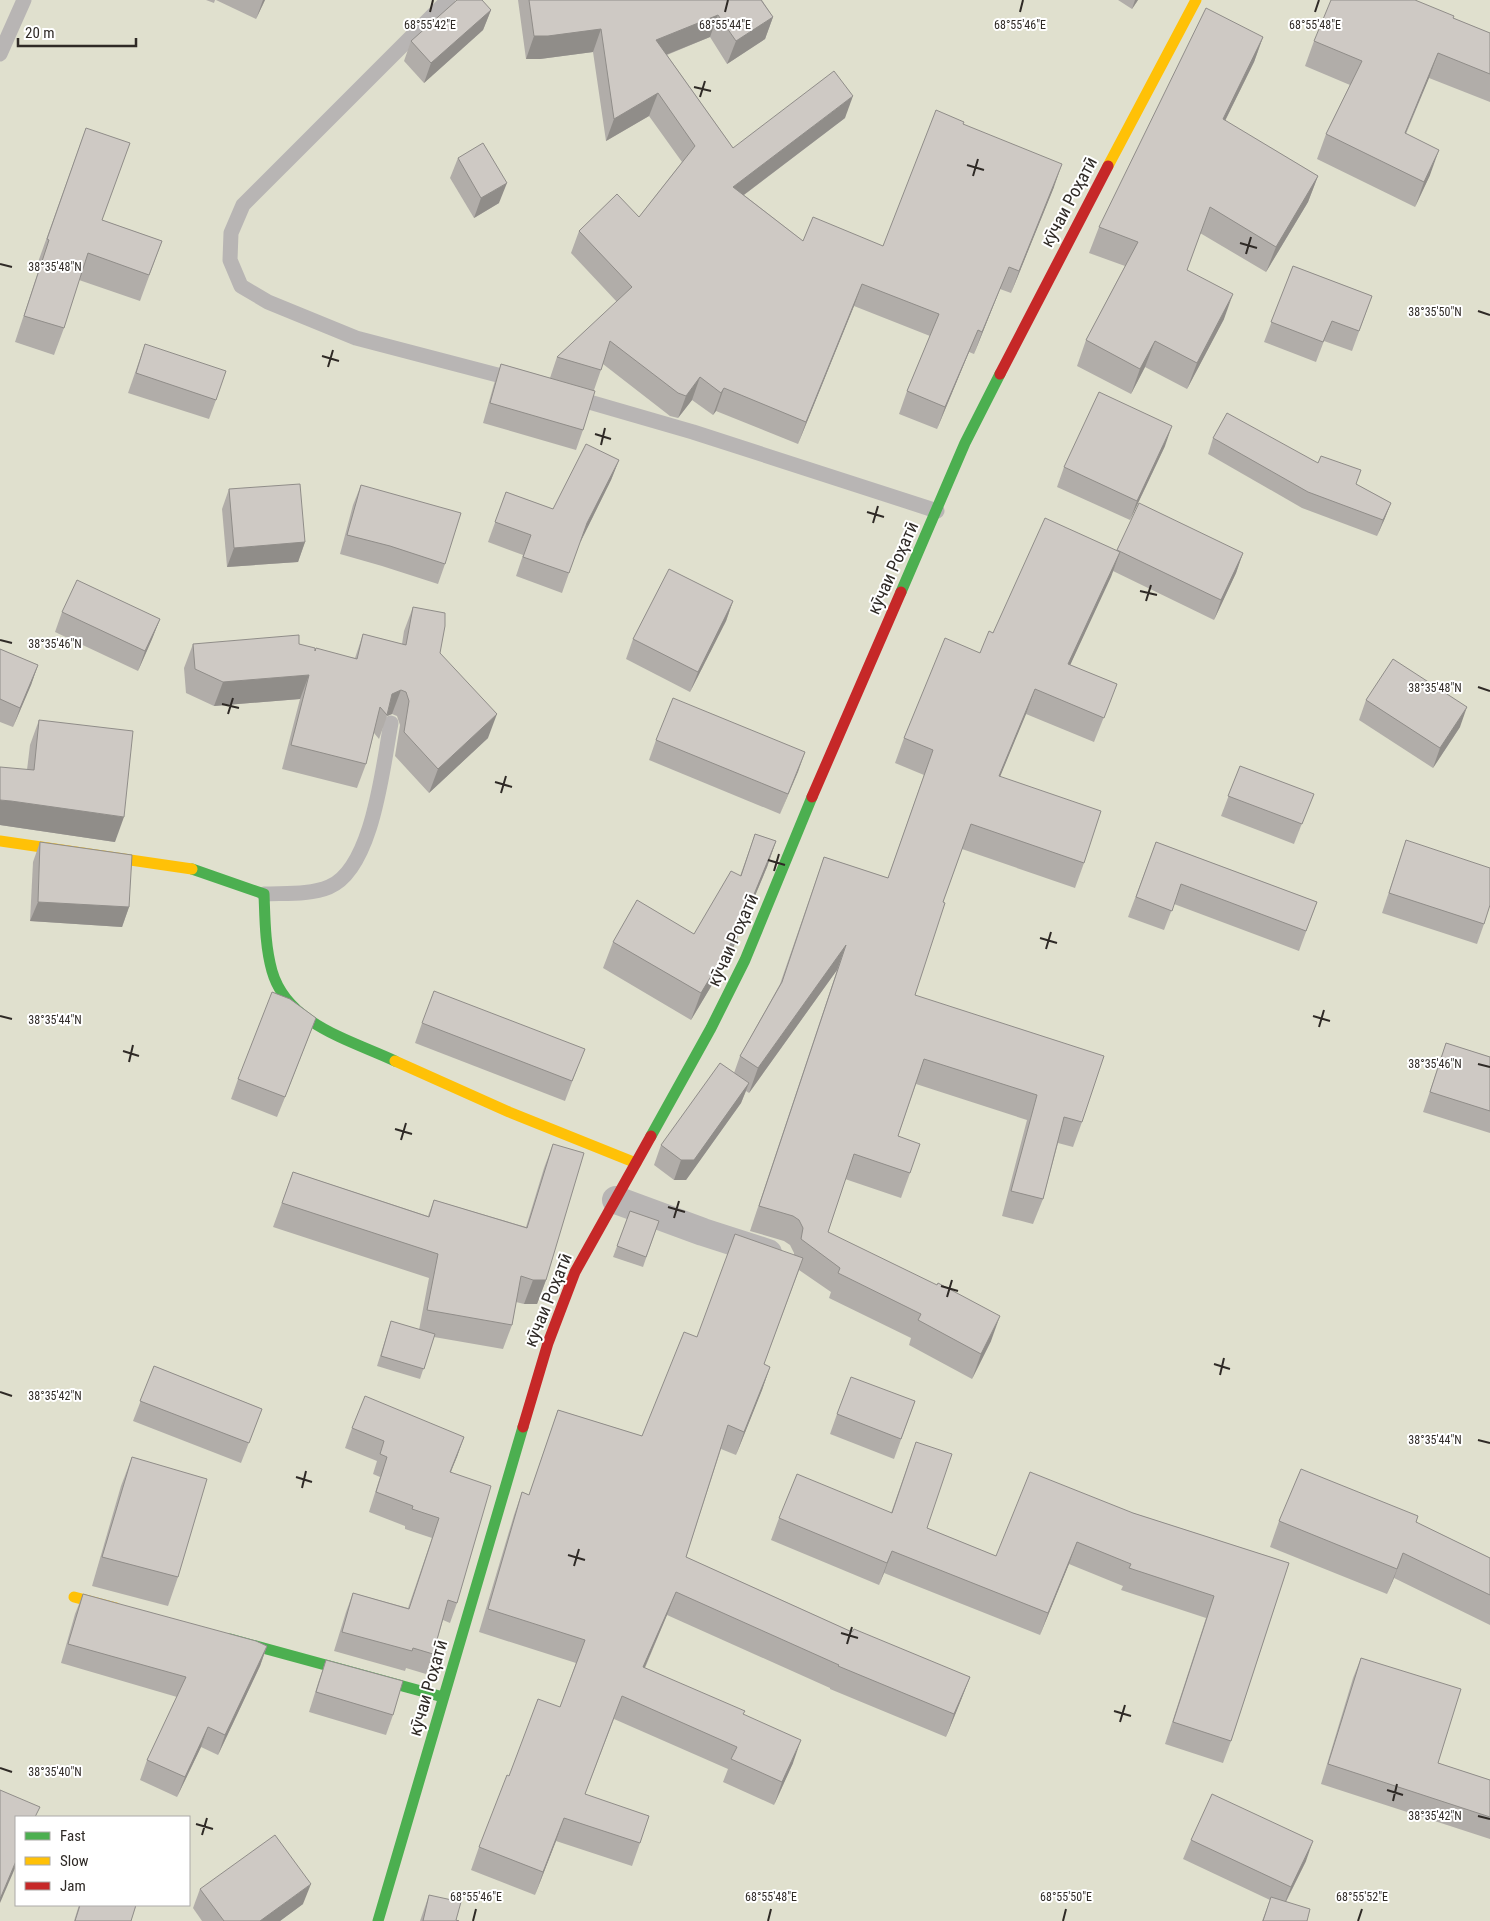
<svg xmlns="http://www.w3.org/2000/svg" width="1490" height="1921" viewBox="0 0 1490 1921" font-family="'Roboto Condensed',sans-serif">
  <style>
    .green { fill: #e0e0ce; fill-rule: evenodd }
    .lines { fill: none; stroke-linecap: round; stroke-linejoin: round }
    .lane { stroke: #b8b5b4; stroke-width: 15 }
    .street { stroke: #b8b5b4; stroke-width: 28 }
    .fast { stroke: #4caf50; stroke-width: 11 }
    .slow { stroke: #ffc107; stroke-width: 11 }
    .jam { stroke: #c62828; stroke-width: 11 }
    .wall { fill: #b1ada9 }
    .shaded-wall { fill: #908d89 }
    .building { fill: #cec9c4; stroke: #908d89 }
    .ticks { fill: none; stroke: #2f2a26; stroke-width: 2 }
    .labels { text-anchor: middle; stroke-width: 4; stroke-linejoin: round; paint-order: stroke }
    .street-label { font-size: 18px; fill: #2f2a26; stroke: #fff }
    .ticks-label { font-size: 12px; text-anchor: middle; fill: #2f2a26; stroke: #fff; stroke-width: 4; stroke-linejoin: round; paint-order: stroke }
  </style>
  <rect width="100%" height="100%" fill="#f1ebe5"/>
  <path class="green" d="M0,0H1490V1921H0ZM16,1817H189V1905H16Z"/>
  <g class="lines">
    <g class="lane">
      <path d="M448,0L243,205L231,233L230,260L241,286L268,302L356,338L517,380"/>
      <path d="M0,54L24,0"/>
      <path d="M572,397L693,432L937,511"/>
      <path d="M264,894C285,893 310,895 329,887C373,869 383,765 391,723"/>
    </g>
    <path class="street" d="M616,1200L703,1232L768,1253"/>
    <g class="fast">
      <path d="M901,592L965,443L1000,374"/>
      <path d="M192,869L264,894C265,919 265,946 272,971C287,1024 350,1040 395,1061"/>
      <path d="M651,1136L711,1028L745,960L812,797"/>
      <path d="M230,1639L443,1697"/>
      <path d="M378,1921L523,1427"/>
    </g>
    <g class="slow">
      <path d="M1108,166L1196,0"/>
      <path d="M0,841L192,869"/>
      <path d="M395,1061L509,1112L636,1163"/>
      <path d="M74,1597L116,1608"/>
    </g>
    <g class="jam">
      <path d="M1000,374L1108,166"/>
      <path d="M812,797L901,592"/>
      <path d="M523,1427L548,1343L575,1272L651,1136"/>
    </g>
  </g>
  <g class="wall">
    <path d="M206,0H215L214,3Z"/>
    <path d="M216,0H265L256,19Z"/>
    <path d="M518,0H762L773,17L765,39L727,64L710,37L667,55L733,148L845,118L744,195L803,241L883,246L963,124L1054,187L1011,293L1000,289L974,354L969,352L937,429L899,414L907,391L930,336L854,306L798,444L716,411L713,415L692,400L678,418L670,416L603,364L594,390L583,430L576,450L483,423L494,384L501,364L550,378L557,357L617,302L571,253L579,231L639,217L682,162L649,116L606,141L593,52L540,59H526Z"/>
    <path d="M1118,0H1138L1132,9Z"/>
    <path d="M491,10L483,30L424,83L404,61L411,41Z"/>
    <path d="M1453,18L1490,33V102L1429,78L1406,134L1430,175L1415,207L1317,159L1326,134L1350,85L1305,66L1314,41Z"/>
    <path d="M1263,37L1254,62L1225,121L1318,176L1308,202L1266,272L1200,233L1187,270L1224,319L1187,389L1145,367L1131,394L1077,366L1086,340L1125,266L1089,253L1099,227Z"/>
    <path d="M86,128L102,220L162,241L140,301L79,280L64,328L54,355L15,342L40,266L37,265Z"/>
    <path d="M458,158L499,203L474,218L450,178Z"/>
    <path d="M1293,266L1372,296L1352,351L1324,341L1316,362L1264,342Z"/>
    <path d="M145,344L216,400L209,419L128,393Z"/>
    <path d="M1213,438L1356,484L1391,503L1385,518L1377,536L1302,508L1208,454Z"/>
    <path d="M1165,446L1130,520L1057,487L1064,467Z"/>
    <path d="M619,460L611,480L580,542L562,593L516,576L523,555L488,542L506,492L553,509Z"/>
    <path d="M361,485L445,564L438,584L382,566L340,554L353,505Z"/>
    <path d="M229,489L305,542L298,562L227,567L222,509Z"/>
    <path d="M1117,550L1243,553L1236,573L1214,620L1113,571L1070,665L1117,684L1094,742L1026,714L1000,776L1084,863L1075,888L962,849L943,902L915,995L1082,1122L1073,1147L1058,1143L1043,1199L1033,1224L1002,1216L1027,1120L916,1084L898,1136L910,1173L901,1198L845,1179L828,1232L991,1341L972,1379L909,1345L911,1338L829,1298L831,1292L799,1270L764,1364L770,1367L762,1390L736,1455L721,1449L686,1557L852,1632L970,1677L961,1700L946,1737L830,1689V1688L667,1615L645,1668L743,1714L793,1763L774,1805L723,1782L728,1769L614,1719L585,1794L640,1843L632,1866L556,1841L535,1895L471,1870L479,1847L509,1776L560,1707L576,1663L479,1632L514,1515L522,1492L529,1495L558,1410L642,1436L697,1337L794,1255V1253L790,1245L784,1241L750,1231L837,970L749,1093L746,1091L741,1103L686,1180H674L654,1165L661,1145L734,1073L740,1056L780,984L824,857L888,878L924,775L895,763L904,738L980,653L993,633Z"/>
    <path d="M733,601L726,621L690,692L626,659L633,639Z"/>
    <path d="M413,607L488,738L429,793L395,756L400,725L397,716L392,714L387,716L379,739L374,733L366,764L357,788L282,769L300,699L214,706L186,693L184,668L193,644H299L315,650L355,658L363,634L402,644L404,631Z"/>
    <path d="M62,612L160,619L152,639L138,671L55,632Z"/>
    <path d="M0,649L38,665L31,685L13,727L0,722Z"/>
    <path d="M1366,700L1460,727L1433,768L1359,720Z"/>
    <path d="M39,720L115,842L0,825L27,770L30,745Z"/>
    <path d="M656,740L805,752L780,814L649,760Z"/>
    <path d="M1240,766L1306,813L1294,844L1221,816Z"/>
    <path d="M755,834L776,841L767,867L731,953L691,1020L603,968L613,942L694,934L740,876Z"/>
    <path d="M1406,840L1484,924L1477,944L1382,913Z"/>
    <path d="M40,842L129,907L122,927L30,921L33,862Z"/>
    <path d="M1156,842L1317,902L1299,951L1174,904L1164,930L1128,917Z"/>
    <path d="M316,1018L277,1117L231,1099L238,1079Z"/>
    <path d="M422,1023L577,1069L565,1101L415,1043Z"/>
    <path d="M1446,1043L1490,1057V1133L1423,1112Z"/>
    <path d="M553,1144L546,1280L537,1304H524L516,1302L512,1325L503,1349L434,1337L420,1379L377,1366L391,1321L419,1330L429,1278L273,1227L293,1172L428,1216L434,1200L526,1227L544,1168Z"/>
    <path d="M630,1211L659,1221L643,1267L613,1257Z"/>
    <path d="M154,1366L262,1409L241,1463L133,1421Z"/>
    <path d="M915,1401L894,1459L830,1434L837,1414Z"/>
    <path d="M352,1428L464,1437L451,1472L457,1603L450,1623L443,1620L433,1654L426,1674L406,1668L405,1671L334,1651L346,1612L353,1593L408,1608L432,1538L405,1529V1526L369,1512L380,1477L373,1474L377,1461L345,1448Z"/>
    <path d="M916,1442L927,1528L996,1556L1133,1513L1289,1563L1231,1741L1223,1763L1165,1744L1206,1618L1121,1590L1123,1586L1069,1564L1040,1635L884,1573L879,1585L771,1540L779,1518L891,1513Z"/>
    <path d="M132,1457L178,1577L168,1606L92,1586L121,1486Z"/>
    <path d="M1279,1521L1416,1522L1490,1558V1625L1394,1578L1387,1594L1270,1547Z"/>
    <path d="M83,1594L267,1646L260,1666L218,1755L201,1747L177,1797L140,1780L147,1760L177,1697L61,1663L75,1614Z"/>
    <path d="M1361,1658L1438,1763L1490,1780V1839L1321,1784L1353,1678Z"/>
    <path d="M326,1660L393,1715L386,1735L309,1712L319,1680Z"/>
    <path d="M1191,1840L1306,1861L1286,1902L1307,1921H1262L1270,1900L1183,1859Z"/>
    <path d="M200,1889L303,1904L280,1921H202L193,1908Z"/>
    <path d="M429,1895L456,1920L459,1921H420Z"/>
    <path d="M79,1905H136L131,1921H74Z"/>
  </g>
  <g class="shaded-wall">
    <path d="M263,0H265L256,19Z"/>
    <path d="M1135,0H1138L1132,9Z"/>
    <path d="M491,10L483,30L424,83L431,63Z"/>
    <path d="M718,15L710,37L648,62L656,40Z"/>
    <path d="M773,17L765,39L727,64L736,41Z"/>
    <path d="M601,29L593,52L540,59H526L534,36Z"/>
    <path d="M1263,37L1254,62L1213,145L1223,119Z"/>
    <path d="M1438,53L1429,78L1395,158L1405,133Z"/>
    <path d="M658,93L649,116L606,141L614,119Z"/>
    <path d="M853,96L845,118L725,209L733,187Z"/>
    <path d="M1439,150L1430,175L1415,207L1424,182Z"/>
    <path d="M1062,164L1054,187L1011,293L1019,271Z"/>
    <path d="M1318,176L1308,202L1266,272L1276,247Z"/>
    <path d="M507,183L499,203L474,218L481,198Z"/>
    <path d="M1009,267L1000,289L974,354L982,332Z"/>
    <path d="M862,284L854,306L798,444L806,422Z"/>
    <path d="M1233,294L1224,319L1187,389L1197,363Z"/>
    <path d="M978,330L969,352L937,429L945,407Z"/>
    <path d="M1155,341L1145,367L1131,394L1140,369Z"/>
    <path d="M700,377L692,400L678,418L686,396Z"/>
    <path d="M724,388L716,411L713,415L721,393Z"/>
    <path d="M1172,426L1165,446L1130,520L1137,501Z"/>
    <path d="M619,460L611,480L580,543L587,523Z"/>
    <path d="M1391,503L1385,518L1377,536L1383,520Z"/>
    <path d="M305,542L298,562L227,567L234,548Z"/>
    <path d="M1120,552L1111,577L1059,689L1068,664Z"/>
    <path d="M1243,553L1236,573L1214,620L1221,600Z"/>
    <path d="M733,601L726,621L690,692L698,672Z"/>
    <path d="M160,619L152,639L138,671L145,651Z"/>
    <path d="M38,665L31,685L13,727L20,708Z"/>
    <path d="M309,675L300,699L214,706L223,682Z"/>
    <path d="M1035,689L1026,714L990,801L999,776Z"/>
    <path d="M401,690L392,714L387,716L392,694Z"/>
    <path d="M1467,707L1460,727L1433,768L1440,748Z"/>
    <path d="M497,714L488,738L429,793L438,769Z"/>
    <path d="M805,752L798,772L780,814L788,794Z"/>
    <path d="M0,800L11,801L124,817L115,842L0,825Z"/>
    <path d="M776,841L767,867L731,953L691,1020L701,993Z"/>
    <path d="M38,902L129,907L122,927L30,921Z"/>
    <path d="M846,945L837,970L749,1093L758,1068Z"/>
    <path d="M316,1018L308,1037L277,1117L285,1097Z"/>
    <path d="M749,1083L741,1103L686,1180H674L681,1160Z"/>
    <path d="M533,1280H546L537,1304H524Z"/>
    <path d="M1000,1316L991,1341L972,1379L981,1354Z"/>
    <path d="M770,1367L762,1390L736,1455L744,1432Z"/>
    <path d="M464,1437L457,1457L442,1492Z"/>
    <path d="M1077,1542L1069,1564L1040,1635L1048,1613Z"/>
    <path d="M892,1551L884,1573L879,1585L887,1563Z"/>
    <path d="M1403,1553L1394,1578L1387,1594L1397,1569Z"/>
    <path d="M676,1592L667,1615L635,1690L643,1667Z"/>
    <path d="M267,1646L260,1666L218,1755L225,1735Z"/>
    <path d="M970,1677L961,1700L946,1737L954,1714Z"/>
    <path d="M208,1727L201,1747L177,1797L185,1777Z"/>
    <path d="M801,1740L793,1763L774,1805L782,1782Z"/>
    <path d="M564,1818L556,1841L535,1895L543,1872Z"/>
    <path d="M1313,1841L1306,1861L1283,1907L1291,1887Z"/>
    <path d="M16,1861V1866L0,1903V1899Z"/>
    <path d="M311,1884L303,1904L280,1921H260Z"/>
  </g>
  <g class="building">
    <path d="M457,0H482L491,10L431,63L411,41Z"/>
    <path d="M529,0H761L773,17L736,41L718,15L656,40L733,148L834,71L853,96L733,187L803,241L813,217L883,246L936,110L964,122L963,124L1062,164L1019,271L1009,267L982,332L978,330L945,407L907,391L939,314L862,284L806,422L724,388L721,393L700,377L686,396L678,393L610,341L601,370L557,357L632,287L579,231L617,194L639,217L695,146L658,93L614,119L601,29L548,36H534Z"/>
    <path d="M1331,0H1415L1454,16L1453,18L1490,33V74L1438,53L1405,133L1439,150L1424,182L1326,134L1362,61L1314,41Z"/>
    <path d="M1206,8L1263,37L1223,119L1318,176L1276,247L1210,207L1187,270L1233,294L1197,363L1155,341L1140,369L1086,340L1138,242L1099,227Z"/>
    <path d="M86,128L130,143L102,220L162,241L149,275L88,253L64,328L24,316L49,240L47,239Z"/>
    <path d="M483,143L507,183L481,198L458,158Z"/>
    <path d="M1293,266L1372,296L1359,331L1332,321L1323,342L1271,322Z"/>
    <path d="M145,344L226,371L216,400L136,373Z"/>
    <path d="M501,364L595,391L583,430L490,403Z"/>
    <path d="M1099,392L1172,426L1137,501L1064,467Z"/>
    <path d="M1227,413L1318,463L1321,456L1361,470L1356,484L1391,503L1383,520L1308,492L1213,438Z"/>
    <path d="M586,444L619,460L587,523L569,573L523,557L531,535L495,522L506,492L553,509Z"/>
    <path d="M300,484L305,542L234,548L229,489Z"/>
    <path d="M361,485L461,513L445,564L390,546L347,535Z"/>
    <path d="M1139,503L1243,553L1221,600L1117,550Z"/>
    <path d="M1045,518L1120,552L1068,664L1117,684L1104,718L1035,689L999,776L1101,811L1084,863L971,824L943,902L945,903L915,995L1104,1056L1082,1122L1064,1117L1043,1199L1011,1191L1037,1095L924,1059L898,1136L920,1144L910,1173L854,1154L828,1232L937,1285L938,1283L1000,1316L981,1354L918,1320L921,1314L838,1273L840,1268L801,1239L803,1228L799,1220L793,1216L759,1206L846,945L758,1068L740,1056L782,982L824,857L888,878L933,750L904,738L945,638L980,653L989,631L993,633Z"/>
    <path d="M669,569L733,601L698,672L633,639Z"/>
    <path d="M77,580L160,619L145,651L62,612Z"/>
    <path d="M413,607L445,613V626L440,653L497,714L438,769L404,732L409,701L406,692L401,690L392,694L387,715L380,707L366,764L291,745L309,675L223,682L195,669L193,644L299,635V644L315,648V651L316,648L357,659L363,634L406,645Z"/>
    <path d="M0,649L38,665L20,708L0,699Z"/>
    <path d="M1393,659L1467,707L1440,748L1366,700Z"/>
    <path d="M673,698L805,752L788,794L656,740Z"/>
    <path d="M39,720L133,731L124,817L11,801L0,800V767L34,770Z"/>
    <path d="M1240,766L1314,794L1302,824L1228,796Z"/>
    <path d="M755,834L776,841L741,926L701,993L613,942L637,900L694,934L731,871L741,876Z"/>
    <path d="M1406,840L1490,868V905L1484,924L1389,893Z"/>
    <path d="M40,842L132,855L129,907L38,902Z"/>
    <path d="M1156,842L1317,902L1306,931L1181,884L1172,911L1136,897Z"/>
    <path d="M434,991L585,1049L572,1081L422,1023Z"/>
    <path d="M272,992L290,999L316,1018L285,1097L238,1079Z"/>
    <path d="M1446,1043L1490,1057V1111L1430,1092Z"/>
    <path d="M720,1063L749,1083L694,1160H681L661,1145Z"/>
    <path d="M553,1144L584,1153L546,1280H533L521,1276L512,1325L427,1310L438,1254L282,1203L293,1172L429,1217L434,1200L527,1228Z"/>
    <path d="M630,1211L659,1221L646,1257L617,1246Z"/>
    <path d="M735,1234L803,1258L764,1364L770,1367L744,1432L728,1425L686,1557L852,1632L854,1629L970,1677L954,1714L838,1666L839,1665L676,1592L643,1667L745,1711L743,1714L801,1740L782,1782L731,1759L737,1747L622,1696L585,1794L649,1816L640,1843L564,1818L543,1872L479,1847L507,1775L509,1776L538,1699L560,1707L585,1640L488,1609L522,1492L529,1495L558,1410L642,1436L684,1332L697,1337Z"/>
    <path d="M391,1321L435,1334L424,1369L381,1356Z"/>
    <path d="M154,1366L262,1409L249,1443L140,1401Z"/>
    <path d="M851,1377L915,1401L901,1439L837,1414Z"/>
    <path d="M365,1396L464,1437L450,1472L491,1486L457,1603L448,1600L433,1654L413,1648L412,1651L342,1632L353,1593L409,1609L439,1518L412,1509L413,1506L376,1492L387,1457L380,1454L384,1441L352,1428Z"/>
    <path d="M916,1442L952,1454L927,1528L996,1556L1030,1472L1133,1513L1289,1563L1231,1741L1173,1722L1214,1596L1129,1568L1131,1564L1077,1542L1048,1613L892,1551L887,1563L779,1518L797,1474L892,1513Z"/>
    <path d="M132,1457L207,1479L178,1577L102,1557Z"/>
    <path d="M1301,1469L1418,1516L1416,1522L1490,1558V1595L1403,1553L1397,1569L1279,1521Z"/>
    <path d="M83,1594L256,1641L267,1646L225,1735L208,1727L185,1777L147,1760L186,1677L68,1644Z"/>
    <path d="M1361,1658L1461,1689L1438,1763L1490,1780V1817L1328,1764Z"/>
    <path d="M326,1660L403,1681L393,1715L316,1692Z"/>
    <path d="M0,1790L40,1807L35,1817H16V1861L0,1899Z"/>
    <path d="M1212,1794L1313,1841L1291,1887L1191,1840Z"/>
    <path d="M275,1835L311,1884L260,1921H224L200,1889Z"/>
    <path d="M429,1895L461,1902L456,1920L459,1921H423Z"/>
    <path d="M1271,1897L1310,1909L1307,1921H1263Z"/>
    <path d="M80,1905H136L131,1921H75Z"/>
  </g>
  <path class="ticks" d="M430,12L433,0M725,12L728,0M1020,12L1023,0M1315,12L1319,0M694,87L711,91M700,97L705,81M967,165L984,170M973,176L978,159M1240,243L1257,248M1246,254L1251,237M0,264L12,267M1478,311L1490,315M322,356L339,361M328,367L333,350M595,434L611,439M601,445L605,428M867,512L884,517M873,523L878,506M1140,591L1157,595M1146,601L1151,585M0,640L12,643M1478,687L1490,691M222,704L239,708M228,714L233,698M495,782L512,787M501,793L506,776M768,860L785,865M774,871L779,854M1040,938L1057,943M1046,949L1051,932M0,1016L12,1019M1313,1016L1330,1021M1319,1027L1324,1010M123,1051L139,1056M129,1062L133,1045M1478,1064L1490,1067M395,1129L412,1134M401,1140L406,1123M668,1207L685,1212M674,1218L679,1201M941,1286L958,1291M947,1297L952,1280M1214,1364L1230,1369M1220,1375L1224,1358M0,1392L12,1396M1478,1440L1490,1443M296,1477L312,1482M302,1488L306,1471M568,1555L585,1560M574,1566L579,1549M841,1633L858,1638M847,1644L852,1627M1114,1711L1131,1716M1120,1722L1125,1705M0,1768L12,1772M1387,1790L1403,1795M1393,1801L1397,1784M1478,1816L1490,1819M196,1824L213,1829M202,1835L207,1818M473,1921L476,1909M768,1921L771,1909M1063,1921L1066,1909M1358,1921L1362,1909"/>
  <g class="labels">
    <g class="street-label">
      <text transform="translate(1069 202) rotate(-62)" y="6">кӯчаи Роҳатӣ</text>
      <text transform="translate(893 568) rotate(-66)" y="6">кӯчаи Роҳатӣ</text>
      <text transform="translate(733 940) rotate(-66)" y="6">кӯчаи Роҳатӣ</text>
      <text transform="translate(548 1300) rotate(-68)" y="6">кӯчаи Роҳатӣ</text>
      <text transform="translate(428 1688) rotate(-74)" y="6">кӯчаи Роҳатӣ</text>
    </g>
  </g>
  <g class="ticks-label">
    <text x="430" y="29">68°55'42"E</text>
    <text x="725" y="29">68°55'44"E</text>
    <text x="1020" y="29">68°55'46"E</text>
    <text x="1315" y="29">68°55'48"E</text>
    <text x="55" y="271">38°35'48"N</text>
    <text x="1435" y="316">38°35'50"N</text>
    <text x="55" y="648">38°35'46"N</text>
    <text x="1435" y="692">38°35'48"N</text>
    <text x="55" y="1024">38°35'44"N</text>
    <text x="1435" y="1068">38°35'46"N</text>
    <text x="55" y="1400">38°35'42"N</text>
    <text x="1435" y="1444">38°35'44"N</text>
    <text x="55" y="1776">38°35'40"N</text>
    <text x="1435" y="1820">38°35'42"N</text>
    <text x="476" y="1901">68°55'46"E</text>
    <text x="771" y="1901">68°55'48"E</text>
    <text x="1066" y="1901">68°55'50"E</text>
    <text x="1362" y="1901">68°55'52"E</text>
  </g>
  <rect x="15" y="1816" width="175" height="90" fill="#ffffff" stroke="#acaaa8"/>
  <rect x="25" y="1832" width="25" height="8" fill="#4caf50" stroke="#acaaa8"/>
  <text x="60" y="1841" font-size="15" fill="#2f2a26">Fast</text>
  <rect x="25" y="1857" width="25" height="8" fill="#ffc107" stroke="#acaaa8"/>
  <text x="60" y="1866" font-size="15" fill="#2f2a26">Slow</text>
  <rect x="25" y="1882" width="25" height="8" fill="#c62828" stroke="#acaaa8"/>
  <text x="60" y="1891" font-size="15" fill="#2f2a26">Jam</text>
  <path d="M18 38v8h118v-8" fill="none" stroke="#2f2a26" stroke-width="2.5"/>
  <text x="25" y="38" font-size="15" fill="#2f2a26" stroke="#ffffff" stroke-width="4" paint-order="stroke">20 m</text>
</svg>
